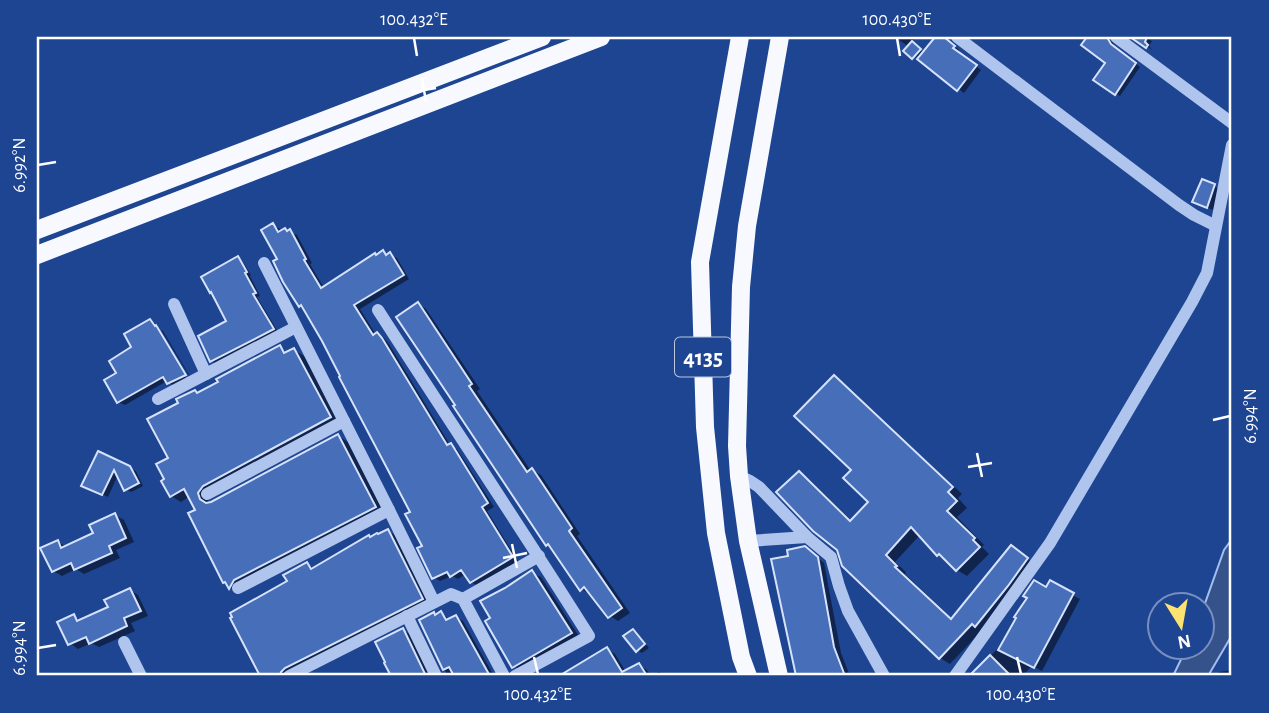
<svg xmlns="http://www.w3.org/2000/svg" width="1269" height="713" viewBox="0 0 1269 713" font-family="'Alegreya Sans',sans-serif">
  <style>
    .water { fill: #36528b; stroke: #a3bfef; stroke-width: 2 }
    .shadow { fill: #0007 }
    .building { fill: #476eb9; stroke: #d6e2fa; stroke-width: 2 }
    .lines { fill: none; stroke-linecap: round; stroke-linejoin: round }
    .minor { stroke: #b0c5ee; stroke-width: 12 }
    .major { stroke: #f7f9ff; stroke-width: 18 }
    .ticks { fill: none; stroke: #fff; stroke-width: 2.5 }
    .labels { text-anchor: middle; stroke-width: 5; stroke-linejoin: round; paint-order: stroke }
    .shield { fill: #1e4592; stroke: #bcc7de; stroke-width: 2 }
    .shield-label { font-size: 23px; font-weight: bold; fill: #fff }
    .neatline { fill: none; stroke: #fff; stroke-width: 2.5 }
    .ticks-label { font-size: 18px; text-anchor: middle; fill: #fff }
  </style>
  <rect width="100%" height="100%" fill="#1e4592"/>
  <path class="water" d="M1232,539V635L1208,676H1173L1187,647L1202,646L1203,609L1224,550Z"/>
  <g class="shadow">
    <path d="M895,37H915L911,43L924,53L937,37H943L959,50L958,52L981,70L964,93L917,56L915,58L906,51L909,47Z"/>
    <path d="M1089,37H1113L1112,41L1115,48L1140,67L1120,96L1095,80L1107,62L1083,45Z"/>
    <path d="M1148,39L1152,41L1149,46L1152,50L1145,45Z"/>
    <path d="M1203,181L1220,189L1213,210L1200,204Z"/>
    <path d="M273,225L280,229L282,232L285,230L297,235L312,263L310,264L324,288L383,252L397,258L409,279L360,309L376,335L378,334L384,338L389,344L450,445L457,449L494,507L487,511L518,561L478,586L471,582L466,574L458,579L452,576L440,581L434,577L412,513L305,309L300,306L279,259Z"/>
    <path d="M238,258L243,262L251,275L250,276L260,296L257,297L278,332L217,364L211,361L228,322Z"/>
    <path d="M418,304L426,309L480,389L477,391L531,471L532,470L541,475L580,534L577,536L630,613L618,621L610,616L590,594L581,589L552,547L547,544L457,405Z"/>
    <path d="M150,321L157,324L158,327H155L187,380L175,387L167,381L125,405L118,402L119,374Z"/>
    <path d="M161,330L163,331L191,378V379Z"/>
    <path d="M279,347L288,353L294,350L304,356L340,423L209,496L208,503L338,436L348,442L384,512L239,593L230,587L198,511L190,496L181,502L171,496L166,480L180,403L195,392L199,394Z"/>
    <path d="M834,377L844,383L962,494L958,498L967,508L957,517L984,545L982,547L989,554L967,576L957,570L946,559L938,554L920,535L895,562L906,572L905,574L953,620L1012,547L1037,566L983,629L950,664L940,658L838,549L799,473L809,479L852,521L871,502L853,470Z"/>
    <path d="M98,453L136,471L143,486L131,492L126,489L118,475L108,497L89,488Z"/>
    <path d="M115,515L124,520L134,542L116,550L120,558L84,574L76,569L62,576L53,571L58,542L67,547L95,534Z"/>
    <path d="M388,531L398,537L432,605L293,676H262L232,619L289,582L307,564L315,569Z"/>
    <path d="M812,553L824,563L841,653L850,676H798L793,660Z"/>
    <path d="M532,573L541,577L580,638L522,671L514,666Z"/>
    <path d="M1050,583L1080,599L1042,671L1032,666L1022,676H971L1003,643L1047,589Z"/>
    <path d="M130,590L138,595L148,616L131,623L135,631L99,647L91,643L78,649L70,643L73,616L82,621L110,607Z"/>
    <path d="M441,613L450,620L456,617L463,621L494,676H446V672L421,621Z"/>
    <path d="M403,630L410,634L431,676H393L386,663Z"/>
    <path d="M633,631L638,634L649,648L642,653L637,650Z"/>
    <path d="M607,649L615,654L626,672L639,665L647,670L651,676H563Z"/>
    <path d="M1232,670V676H1219V672Z"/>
    <path d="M659,672L667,676H651Z"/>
  </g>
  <g class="building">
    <path d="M935,37H944L955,46L953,48L977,65L957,91L917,59Z"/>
    <path d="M1087,37H1107L1111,44L1136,63L1115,95L1093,80L1105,63L1081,45Z"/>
    <path d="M1130,37H1147L1145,42L1148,45L1146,48Z"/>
    <path d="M912,41L921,49L912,59L903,51Z"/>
    <path d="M1202,179L1215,184L1207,208L1192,202Z"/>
    <path d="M273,223L278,232L285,228L287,231L290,229L306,259L304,260L321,288L375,253L376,255L383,250L386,255L390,252L404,275L354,305L373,335L377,332L382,338L447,445L451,443L488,503L482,507L513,557L470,583L461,570L450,577L447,572L432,579L417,548L422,546L405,514L410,512L339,377L340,376L322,341L301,305L299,307L283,282L273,261L277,259L261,230Z"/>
    <path d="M238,256L247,272L245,273L256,293L253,294L274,329L210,362L198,336L226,321L211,292L210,293L201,277Z"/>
    <path d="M418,302L472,384L469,386L527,472L532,468L572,528L569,531L622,608L608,618L584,587L580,591L548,544L546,546L453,406L455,405L396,317Z"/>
    <path d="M150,319L155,326L156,325L186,375L167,384L163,377L117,403L104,380L116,373L109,361L131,347L124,334Z"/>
    <path d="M280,345L284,353L294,348L331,417L203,486L198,493L200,499L206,503L211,502L338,434L376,507L234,580L229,589L225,582L223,583L188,513L195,510L184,489L170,497L161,481L164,479L156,464L168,458L147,419L178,403L176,399L195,390L197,393L218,382L216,379Z"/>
    <path d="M834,375L953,487L948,492L957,501L947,511L975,538L973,540L980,547L956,571L939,554L937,556L911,527L886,555L897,566L895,567L951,619L1011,545L1028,558L1008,586L975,627L972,624L939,659L842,566L837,550L813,531L776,492L799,471L850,521L868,502L843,478L851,470L794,416Z"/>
    <path d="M98,451L130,466L139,483L124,491L114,470L102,495L81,486Z"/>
    <path d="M115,513L126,538L109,546L112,553L74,570L71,563L52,572L40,548L58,540L61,548L93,533L89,525Z"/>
    <path d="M388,529L423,599L285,668L281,672L280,676H260L230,618L232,617L230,613L287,581L283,575L307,562L311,569L369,535L370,537L377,533L378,534Z"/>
    <path d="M805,546L818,557L834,647L845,676H796L771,559L788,556L787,550Z"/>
    <path d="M532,570L572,633L512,668L485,621L490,618L480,601L505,588Z"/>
    <path d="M1034,580L1046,587L1050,580L1074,593L1034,668L998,650L1016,618L1014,617L1027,598L1023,596Z"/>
    <path d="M130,588L141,611L124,618L127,626L89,644L86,637L68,645L57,622L74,614L77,621L108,607L104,600Z"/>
    <path d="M441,611L446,620L456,615L490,676H454L449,667L443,670L419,620L434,612L435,615Z"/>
    <path d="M403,628L426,676H391L384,663L385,662L375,642Z"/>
    <path d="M633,629L645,644L636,652L623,636Z"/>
    <path d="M607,647L622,672L639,663L647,676H559Z"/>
    <path d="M990,655L1011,676H969Z"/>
  </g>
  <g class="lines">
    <g class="minor">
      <path d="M957,37L1179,205L1194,215L1216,226"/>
      <path d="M1116,37L1232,123"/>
      <path d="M264,263L389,510L434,602"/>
      <path d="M174,304L206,374"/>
      <path d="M378,310C448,419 520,526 589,636L515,676"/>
      <path d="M158,399L296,327"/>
      <path d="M739,476L750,481L759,487L807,537L831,557L839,586L848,611L884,676"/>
      <path d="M207,494L344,421"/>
      <path d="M748,541L807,537"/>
      <path d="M238,588L389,510"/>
      <path d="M463,599L539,556"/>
      <path d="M407,616L436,676"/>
      <path d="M124,642L141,676"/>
      <path d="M289,676L451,594L463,599L504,676"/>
      <path d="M955,676L1050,543L1192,302L1207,273L1232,145"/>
    </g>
    <g class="major">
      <path d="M740,37L700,262L705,427L716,533L741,657L748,676"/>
      <path d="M37,230L542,37"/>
      <path d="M37,255L601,37"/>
      <path d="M779,676L748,541L739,476L737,446L741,287L747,226L780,37"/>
    </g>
  </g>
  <path class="ticks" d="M414,38L417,56M897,38L900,56M422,78L426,102M412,92L436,88M38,165L56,162M1213,420L1230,416M977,453L982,477M968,467L992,463M512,544L517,568M503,558L527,553M38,648L56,645M534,657L538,674M1017,657L1021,674"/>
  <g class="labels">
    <rect class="shield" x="675" y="337.5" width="56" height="39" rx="5"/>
    <g class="shield-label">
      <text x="703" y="365">4135</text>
    </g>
  </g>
  <rect width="1269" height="713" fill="none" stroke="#1e4592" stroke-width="77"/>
  <g transform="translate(1181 626) rotate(169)"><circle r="33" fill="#1e4592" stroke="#788fbe" stroke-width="2"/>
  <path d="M0-5L12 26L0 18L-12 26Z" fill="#fce26f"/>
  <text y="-10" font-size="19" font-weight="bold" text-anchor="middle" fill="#ffffff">N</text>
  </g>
  <rect x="38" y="38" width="1192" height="636" class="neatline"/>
  <g class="ticks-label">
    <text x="414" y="25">100.432°E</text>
    <text x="897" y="25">100.430°E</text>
    <text transform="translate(19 165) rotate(-90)" y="6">6.992°N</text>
    <text transform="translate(1250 416) rotate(-90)" y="6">6.994°N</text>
    <text transform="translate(19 648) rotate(-90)" y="6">6.994°N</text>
    <text x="538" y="700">100.432°E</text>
    <text x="1021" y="700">100.430°E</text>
  </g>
</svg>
